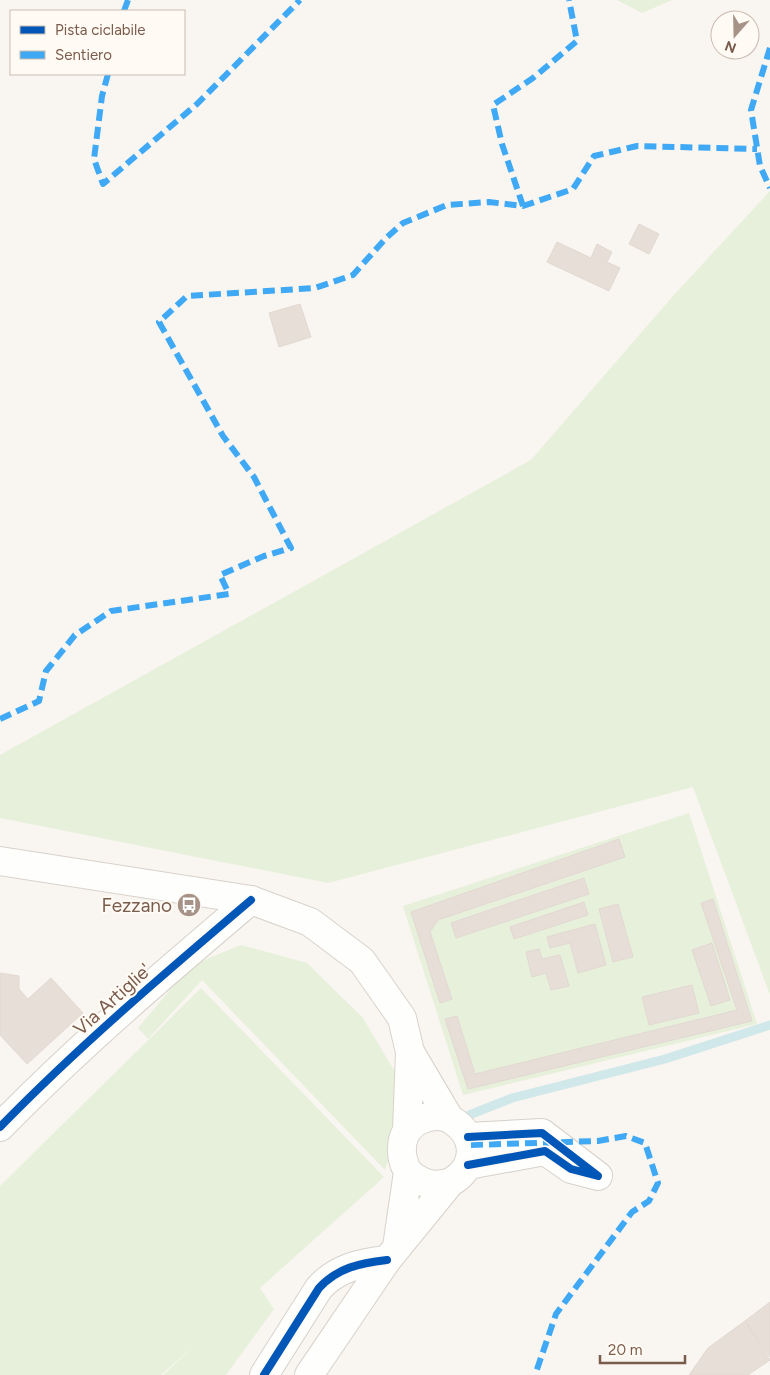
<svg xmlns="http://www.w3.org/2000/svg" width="770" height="1375" viewBox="0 0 770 1375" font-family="Figtree,sans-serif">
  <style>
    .green { fill: #e7f0db }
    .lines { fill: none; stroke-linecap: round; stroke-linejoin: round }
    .stream { stroke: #d0e8ea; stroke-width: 9 }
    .building { fill: #e6ded7; stroke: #e2d8d2 }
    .minor-casing { stroke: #d7d1cb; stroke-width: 30 }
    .secondary-casing { stroke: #d9d2cb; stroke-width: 30 }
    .minor { stroke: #fefefd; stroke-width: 28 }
    .secondary { stroke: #fefefd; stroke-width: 28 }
    .quiet { stroke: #3fa9f5; stroke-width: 6; stroke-dasharray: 12 6; stroke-linecap: butt }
    .cycleway-casing { stroke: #fffaf3; stroke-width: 11 }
    .cycleway { stroke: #0057b8; stroke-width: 8 }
    .labels { text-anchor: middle; stroke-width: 4; stroke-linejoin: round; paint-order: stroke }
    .poi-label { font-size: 19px; fill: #7a5c4d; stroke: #fffaf3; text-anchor: end }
    .street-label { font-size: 19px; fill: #7a5c4d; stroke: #fffaf3 }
  </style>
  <rect width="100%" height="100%" fill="#f9f5f0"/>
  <g class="green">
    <path d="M617,0H672L642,13Z"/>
    <path d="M770,191V995L693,787L328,883L0,818V755L531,460L673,296Z"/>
    <path d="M689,813L757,1024L463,1095L403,906Z"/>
    <path d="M241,945L307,963L363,1018L395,1072L404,1115L385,1170L202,980L148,1039L138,1028L190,966Z"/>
    <path d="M201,988L384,1177L260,1288L274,1309L226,1375H163L196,1344L161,1375H0V1186Z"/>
  </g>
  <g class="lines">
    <path class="stream" d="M469,1115L512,1098L665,1059L770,1025"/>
  </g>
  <g class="building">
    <path d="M639,224L659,234L649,254L629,244Z"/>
    <path d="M557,242L591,258L597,244L612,252L607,262L620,268L609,291L547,262Z"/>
    <path d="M300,304L311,337L279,347L269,313Z"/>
    <path d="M619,839L625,857L438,920L430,932L452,999L440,1003L411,912Z"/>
    <path d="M584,878L589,894L456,938L451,923Z"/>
    <path d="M713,899L752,1021L468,1089L445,1019L457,1016L475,1074L737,1010L701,903Z"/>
    <path d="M584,902L588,915L514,939L510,927Z"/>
    <path d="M618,904L633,957L613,962L599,909Z"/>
    <path d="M595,924L606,965L578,973L570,943L550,948L547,937Z"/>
    <path d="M712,943L730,1000L711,1006L692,950Z"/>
    <path d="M539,949L542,959L560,955L569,986L551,990L546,973L532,977L526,952Z"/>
    <path d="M0,973L19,976V989L28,999L51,978L83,1013L27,1064L0,1035Z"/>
    <path d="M692,985L699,1013L649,1025L642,997Z"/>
    <path d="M770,1302V1357L745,1321Z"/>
    <path d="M745,1321L770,1360L748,1375H689L708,1348Z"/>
  </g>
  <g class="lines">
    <g class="minor-casing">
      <g id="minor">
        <path d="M0,1127C79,1046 165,973 251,900"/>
        <path d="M468,1165L545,1151L571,1169L598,1176L542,1133L468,1137"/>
        <path d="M264,1375L319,1288C337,1268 360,1263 387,1260"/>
      </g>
    </g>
    <g class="secondary-casing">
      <g id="secondary">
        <path d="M0,861L251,900L310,922L362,961L402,1018L410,1052L407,1130"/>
        <path d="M410,1052L449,1118"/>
        <path d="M397,1247L408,1172C398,1154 399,1130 420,1120C430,1115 444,1114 453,1121C497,1150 451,1211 408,1172"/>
        <path d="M309,1375L387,1260L449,1184"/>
      </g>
    </g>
    <use href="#minor" class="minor"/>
    <use href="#secondary" class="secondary"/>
    <g class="quiet">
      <path d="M124,11L128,0"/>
      <path d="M770,48L751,110L760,166L770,188"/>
      <path d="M108,74L102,96L94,159L103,184L197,104L300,0"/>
      <path d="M523,206L502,144L493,105L533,78L577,41L569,0"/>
      <path d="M0,719L39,701L46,671L75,635L111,611L229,594L220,575L264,556L291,548L254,477L223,436L159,322L187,296L315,288L353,275L386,238L403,223L447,205L489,202L523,206L573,189L594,156L637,146L757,149"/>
      <path d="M471,1145L598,1141L626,1136L645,1143L658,1183L649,1201L632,1212L556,1314L535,1375"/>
    </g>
    <g class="cycleway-casing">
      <g id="cycleway">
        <path d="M0,1127C79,1046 165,973 251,900"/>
        <path d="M468,1165L545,1151L571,1169L598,1176L542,1133L468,1137"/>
        <path d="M264,1375L319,1288C337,1268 360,1263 387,1260"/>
      </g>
    </g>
    <use href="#cycleway" class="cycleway"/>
  </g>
  <defs>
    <g id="bus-disc" transform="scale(1.25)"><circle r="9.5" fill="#a69286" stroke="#fffaf3"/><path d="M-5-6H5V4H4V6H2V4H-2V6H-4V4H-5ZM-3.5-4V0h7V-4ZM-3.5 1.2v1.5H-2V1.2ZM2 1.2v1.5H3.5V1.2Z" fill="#fff"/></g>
  </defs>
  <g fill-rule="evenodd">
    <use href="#bus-disc" x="189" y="905"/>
  </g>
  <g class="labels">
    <g class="poi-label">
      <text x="172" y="912">Fezzano</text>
    </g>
    <g class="street-label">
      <text transform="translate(112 999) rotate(-42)" y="7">Via Artiglie'</text>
    </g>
  </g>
  <rect x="10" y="10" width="175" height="65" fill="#fffaf3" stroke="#cabbb1"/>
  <rect x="20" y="26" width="25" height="8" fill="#0057b8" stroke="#cabbb1"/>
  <text x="55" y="35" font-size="15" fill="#7a5c4d">Pista ciclabile</text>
  <rect x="20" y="51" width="25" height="8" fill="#3fa9f5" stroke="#cabbb1"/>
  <text x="55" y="60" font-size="15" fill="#7a5c4d">Sentiero</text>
  <g transform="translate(735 35) rotate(200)"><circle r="24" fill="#fffaf3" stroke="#cabbb1"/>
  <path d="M0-4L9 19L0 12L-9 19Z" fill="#a69286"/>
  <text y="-8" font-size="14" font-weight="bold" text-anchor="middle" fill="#7a5c4d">N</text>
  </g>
  <path d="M600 1355v8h85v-8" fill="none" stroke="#7a5c4d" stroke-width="2.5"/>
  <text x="608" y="1355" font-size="15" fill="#7a5c4d" stroke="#fffaf3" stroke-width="4" paint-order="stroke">20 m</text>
</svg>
